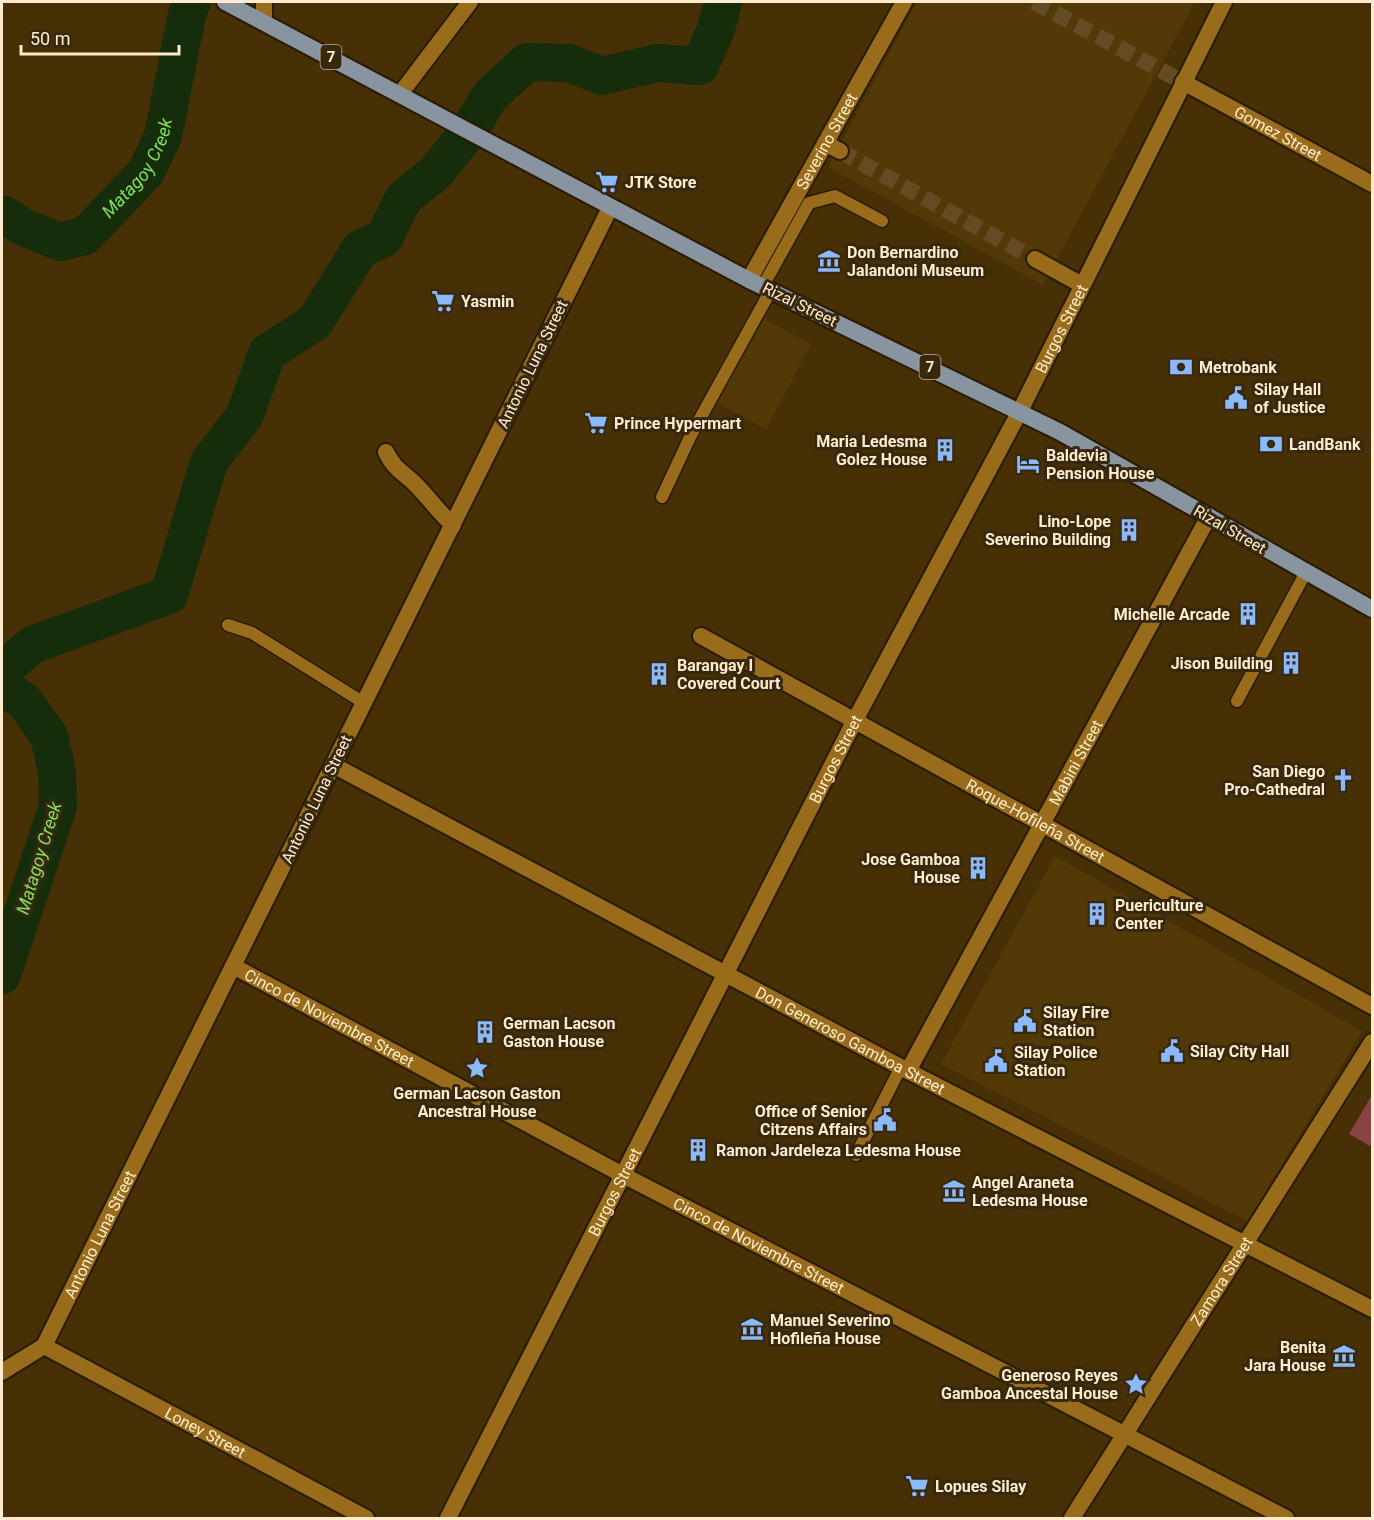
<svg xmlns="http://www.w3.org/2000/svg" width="1374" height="1520" viewBox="0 0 1374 1520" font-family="Roboto,sans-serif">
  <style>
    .built { fill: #533908 }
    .green { fill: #8a4246 }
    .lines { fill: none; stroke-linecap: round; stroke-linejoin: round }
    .river { stroke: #152d0b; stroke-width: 38 }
    .minor-tunnel { stroke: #634c23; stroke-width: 16; stroke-dasharray: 16 8; stroke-linecap: butt }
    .service-casing { stroke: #281a03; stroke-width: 15 }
    .minor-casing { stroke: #281a03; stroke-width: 20 }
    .tertiary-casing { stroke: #281a03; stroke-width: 20 }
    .primary-casing { stroke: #281a03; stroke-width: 20 }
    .service { stroke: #986c1a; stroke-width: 12 }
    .minor { stroke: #986c1a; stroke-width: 16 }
    .tertiary { stroke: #986c1a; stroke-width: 16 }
    .primary { stroke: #88949f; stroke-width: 16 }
    .labels { text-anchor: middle; stroke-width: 6; stroke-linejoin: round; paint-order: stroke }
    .shield { fill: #372810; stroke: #c3b196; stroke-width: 1.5 }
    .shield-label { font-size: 15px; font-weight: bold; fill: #ffeccf }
    .street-label { font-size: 16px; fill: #ffeccf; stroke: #372810 }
    .poi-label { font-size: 16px; font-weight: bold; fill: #ffeccf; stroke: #372810; text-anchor: start }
    .water-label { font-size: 18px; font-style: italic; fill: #81e05c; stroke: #372810 }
  </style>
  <rect width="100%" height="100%" fill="#473005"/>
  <g class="built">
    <path d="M917,2H1195L1043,285L828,167Z"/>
    <path d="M758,315L811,344L766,429L713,400Z"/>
    <path d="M1055,856L1362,1031L1248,1221L941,1064Z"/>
  </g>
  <path class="green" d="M1372,1095V1147L1349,1134Z"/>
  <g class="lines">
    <g class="river">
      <path id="s1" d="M2,214L23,227L60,242L85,236L146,172L163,136L187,14L192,2"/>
      <path d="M2,671L32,645L169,595L209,462L245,415L267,353L315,322L360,249L384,238L403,199L436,172L469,131L490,96L527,62L569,63L602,76L657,63L700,66L716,29L723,2"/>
      <path d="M2,687L24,701L49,736L57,771L58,806L2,975"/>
    </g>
    <g class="minor-tunnel">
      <path d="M1034,2L1183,82"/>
      <path d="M840,151L1035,259"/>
    </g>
    <g class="service-casing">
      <g id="service">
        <path d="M763,286L809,203L835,196L882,221"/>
        <path d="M662,497L691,435L771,290"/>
        <path d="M228,625L252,633L364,703"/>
        <path d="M1237,701L1306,572"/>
        <path d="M856,1155L901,1067"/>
      </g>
    </g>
    <g class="minor-casing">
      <g id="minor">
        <path d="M264,21V2"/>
        <path id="s2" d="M1183,82L1372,184"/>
        <path d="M400,94L470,2"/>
        <path d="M825,143L840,151"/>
        <path d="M1035,259L1082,285"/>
        <path id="s3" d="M749,280L904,2"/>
        <path d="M386,452C395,471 404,472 417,486C430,499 439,513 453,525"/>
        <path id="s4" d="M701,636L1372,1006"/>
        <path id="s5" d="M333,765L908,1071L1372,1309"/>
        <path id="s6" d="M908,1071L1209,516"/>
        <path id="s7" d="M44,1346L366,1518"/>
        <path id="s8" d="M2,1372L44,1346L233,966"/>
        <path id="s9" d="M448,1518L854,722L1020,411"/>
      </g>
    </g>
    <g class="tertiary-casing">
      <g id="tertiary">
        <path id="s10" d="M610,208L233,966L623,1175L1286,1518"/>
        <path id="s11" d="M1020,411L1224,2"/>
        <path id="s12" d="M1072,1518L1372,1042"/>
      </g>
    </g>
    <g class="primary-casing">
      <path id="primary" d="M225,2L749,280L1060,432L1372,609"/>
    </g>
    <use href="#service" class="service"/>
    <use href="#minor" class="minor"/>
    <use href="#tertiary" class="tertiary"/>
    <use href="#primary" class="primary"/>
  </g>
  <defs>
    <g id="supermarket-bare" transform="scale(1.8)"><path d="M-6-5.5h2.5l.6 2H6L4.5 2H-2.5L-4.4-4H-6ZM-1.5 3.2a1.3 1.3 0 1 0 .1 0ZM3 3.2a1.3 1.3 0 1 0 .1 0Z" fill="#8cb9fc" stroke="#372810" stroke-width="2.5" paint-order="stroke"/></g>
    <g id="museum-bare" transform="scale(1.8)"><path d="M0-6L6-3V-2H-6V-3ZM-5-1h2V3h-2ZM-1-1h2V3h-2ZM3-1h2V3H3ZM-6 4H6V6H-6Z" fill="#8cb9fc" stroke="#372810" stroke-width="2.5" paint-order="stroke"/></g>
    <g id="bank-bare" transform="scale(1.8)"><path d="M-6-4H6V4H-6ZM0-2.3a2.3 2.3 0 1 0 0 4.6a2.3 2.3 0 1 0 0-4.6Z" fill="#8cb9fc" stroke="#372810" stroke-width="2.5" paint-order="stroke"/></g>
    <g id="civic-bare" transform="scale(1.8)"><path d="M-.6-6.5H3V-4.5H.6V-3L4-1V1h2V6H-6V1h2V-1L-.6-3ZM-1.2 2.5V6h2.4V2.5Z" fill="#8cb9fc" stroke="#372810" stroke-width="2.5" paint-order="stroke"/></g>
    <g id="building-bare" transform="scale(1.8)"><path d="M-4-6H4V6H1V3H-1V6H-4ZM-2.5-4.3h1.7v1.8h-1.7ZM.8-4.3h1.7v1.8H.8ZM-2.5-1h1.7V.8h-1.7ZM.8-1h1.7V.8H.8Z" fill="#8cb9fc" stroke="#372810" stroke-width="2.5" paint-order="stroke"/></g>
    <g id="hotel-bare" transform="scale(1.8)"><path d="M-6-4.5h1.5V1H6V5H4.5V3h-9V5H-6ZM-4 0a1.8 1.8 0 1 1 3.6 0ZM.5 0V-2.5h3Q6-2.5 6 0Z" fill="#8cb9fc" stroke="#372810" stroke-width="2.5" paint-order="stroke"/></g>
    <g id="church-bare" transform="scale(1.8)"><path d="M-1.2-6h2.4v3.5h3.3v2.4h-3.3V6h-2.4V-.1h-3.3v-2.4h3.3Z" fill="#8cb9fc" stroke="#372810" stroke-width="2.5" paint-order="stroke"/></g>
    <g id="sight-bare" transform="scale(1.8)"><path d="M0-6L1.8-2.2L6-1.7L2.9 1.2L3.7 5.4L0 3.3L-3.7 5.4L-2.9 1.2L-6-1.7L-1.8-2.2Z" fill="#8cb9fc" stroke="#372810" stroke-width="2.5" paint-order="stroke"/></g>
  </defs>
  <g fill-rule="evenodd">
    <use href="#supermarket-bare" x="607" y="182"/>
    <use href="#museum-bare" x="829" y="261"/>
    <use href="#supermarket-bare" x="443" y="301"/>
    <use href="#bank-bare" x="1181" y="367"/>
    <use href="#civic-bare" x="1236" y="398"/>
    <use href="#supermarket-bare" x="596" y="423"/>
    <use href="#bank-bare" x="1271" y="444"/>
    <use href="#building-bare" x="945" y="450"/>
    <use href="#hotel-bare" x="1028" y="464"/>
    <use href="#building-bare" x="1129" y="530"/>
    <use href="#building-bare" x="1248" y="614"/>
    <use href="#building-bare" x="1291" y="663"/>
    <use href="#building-bare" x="659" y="674"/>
    <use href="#church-bare" x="1343" y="780"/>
    <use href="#building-bare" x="978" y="868"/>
    <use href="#building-bare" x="1097" y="914"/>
    <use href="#civic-bare" x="1025" y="1021"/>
    <use href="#building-bare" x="485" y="1032"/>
    <use href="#civic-bare" x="1172" y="1051"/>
    <use href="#civic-bare" x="996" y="1061"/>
    <use href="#sight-bare" x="477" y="1068"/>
    <use href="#civic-bare" x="885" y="1120"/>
    <use href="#building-bare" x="698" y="1150"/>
    <use href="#museum-bare" x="954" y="1191"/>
    <use href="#museum-bare" x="752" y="1329"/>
    <use href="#museum-bare" x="1344" y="1356"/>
    <use href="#sight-bare" x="1136" y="1384"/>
    <use href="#supermarket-bare" x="917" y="1486"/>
  </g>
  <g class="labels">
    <g class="shield">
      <rect x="320.5" y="45" width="21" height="24" rx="4.5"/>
      <rect x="919.5" y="355" width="21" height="24" rx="4.5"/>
    </g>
    <g class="shield-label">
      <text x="331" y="62">7</text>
      <text x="930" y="372">7</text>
    </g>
    <g class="street-label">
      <text dy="6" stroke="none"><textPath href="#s2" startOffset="108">Gomez Street</textPath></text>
      <text dy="6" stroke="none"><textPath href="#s3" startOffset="159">Severino Street</textPath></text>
      <text transform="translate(800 304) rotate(26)" y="6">Rizal Street</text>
      <text dy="6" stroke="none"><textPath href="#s11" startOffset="92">Burgos Street</textPath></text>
      <text transform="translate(532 364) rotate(-64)" y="6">Antonio Luna Street</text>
      <text transform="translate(1230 529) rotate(30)" y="6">Rizal Street</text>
      <text dy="6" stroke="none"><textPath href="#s9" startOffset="852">Burgos Street</textPath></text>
      <text dy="6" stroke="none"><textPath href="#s6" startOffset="351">Mabini Street</textPath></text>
      <text transform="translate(316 799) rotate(-64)" y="6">Antonio Luna Street</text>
      <text dy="6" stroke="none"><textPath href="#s4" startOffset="382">Roque-Hofileña Street</textPath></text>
      <text dy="6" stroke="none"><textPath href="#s10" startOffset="956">Cinco de Noviembre Street</textPath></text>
      <text dy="6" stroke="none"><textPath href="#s5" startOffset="586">Don Generoso Gamboa Street</textPath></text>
      <text dy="6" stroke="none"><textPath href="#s9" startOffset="366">Burgos Street</textPath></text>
      <text dy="6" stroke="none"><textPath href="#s8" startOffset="174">Antonio Luna Street</textPath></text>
      <text dy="6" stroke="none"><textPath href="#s10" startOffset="1442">Cinco de Noviembre Street</textPath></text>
      <text dy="6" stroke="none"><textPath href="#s12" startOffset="280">Zamora Street</textPath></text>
      <text dy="6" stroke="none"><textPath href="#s7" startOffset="183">Loney Street</textPath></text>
    </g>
    <g class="poi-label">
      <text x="625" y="188">JTK Store</text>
      <text x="847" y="258">Don Bernardino<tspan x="847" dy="18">Jalandoni Museum</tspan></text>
      <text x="461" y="307">Yasmin</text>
      <text x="1199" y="373">Metrobank</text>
      <text x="1254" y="395">Silay Hall<tspan x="1254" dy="18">of Justice</tspan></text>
      <text x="614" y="429">Prince Hypermart</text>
      <text x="927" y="447" text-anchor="end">Maria Ledesma<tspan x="927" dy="18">Golez House</tspan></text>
      <text x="1289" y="450">LandBank</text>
      <text x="1046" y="461">Baldevia<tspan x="1046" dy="18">Pension House</tspan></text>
      <text x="1111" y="527" text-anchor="end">Lino-Lope<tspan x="1111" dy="18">Severino Building</tspan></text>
      <text x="1230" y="620" text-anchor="end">Michelle Arcade</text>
      <text x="1273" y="669" text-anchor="end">Jison Building</text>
      <text x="677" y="671">Barangay I<tspan x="677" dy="18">Covered Court</tspan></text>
      <text x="1325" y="777" text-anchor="end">San Diego<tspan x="1325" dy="18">Pro-Cathedral</tspan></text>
      <text x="960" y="865" text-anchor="end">Jose Gamboa<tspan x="960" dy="18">House</tspan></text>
      <text x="1115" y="911">Puericulture<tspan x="1115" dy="18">Center</tspan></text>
      <text x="1043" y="1018">Silay Fire<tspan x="1043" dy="18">Station</tspan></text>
      <text x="503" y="1029">German Lacson<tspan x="503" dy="18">Gaston House</tspan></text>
      <text x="1190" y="1057">Silay City Hall</text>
      <text x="1014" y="1058">Silay Police<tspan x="1014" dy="18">Station</tspan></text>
      <text x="477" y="1099" text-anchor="middle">German Lacson Gaston<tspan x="477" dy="18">Ancestral House</tspan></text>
      <text x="867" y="1117" text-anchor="end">Office of Senior<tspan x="867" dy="18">Citzens Affairs</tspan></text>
      <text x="716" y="1156">Ramon Jardeleza Ledesma House</text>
      <text x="972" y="1188">Angel Araneta<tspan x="972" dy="18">Ledesma House</tspan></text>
      <text x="770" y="1326">Manuel Severino<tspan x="770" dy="18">Hofileña House</tspan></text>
      <text x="1326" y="1353" text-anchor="end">Benita<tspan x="1326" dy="18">Jara House</tspan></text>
      <text x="1118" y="1381" text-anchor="end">Generoso Reyes<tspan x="1118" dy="18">Gamboa Ancestal House</tspan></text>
      <text x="935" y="1492">Lopues Silay</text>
    </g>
    <g class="water-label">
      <text dy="6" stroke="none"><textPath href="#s1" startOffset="178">Matagoy Creek</textPath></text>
      <text transform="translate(39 858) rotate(-73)" y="6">Matagoy Creek</text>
    </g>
  </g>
  <rect width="1374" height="1520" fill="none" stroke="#ffeccf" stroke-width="6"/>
  <path d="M21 45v9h158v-9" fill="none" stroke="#ffeccf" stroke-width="3"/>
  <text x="30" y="45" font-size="18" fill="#ffeccf" stroke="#372810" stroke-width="4.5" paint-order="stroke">50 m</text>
</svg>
